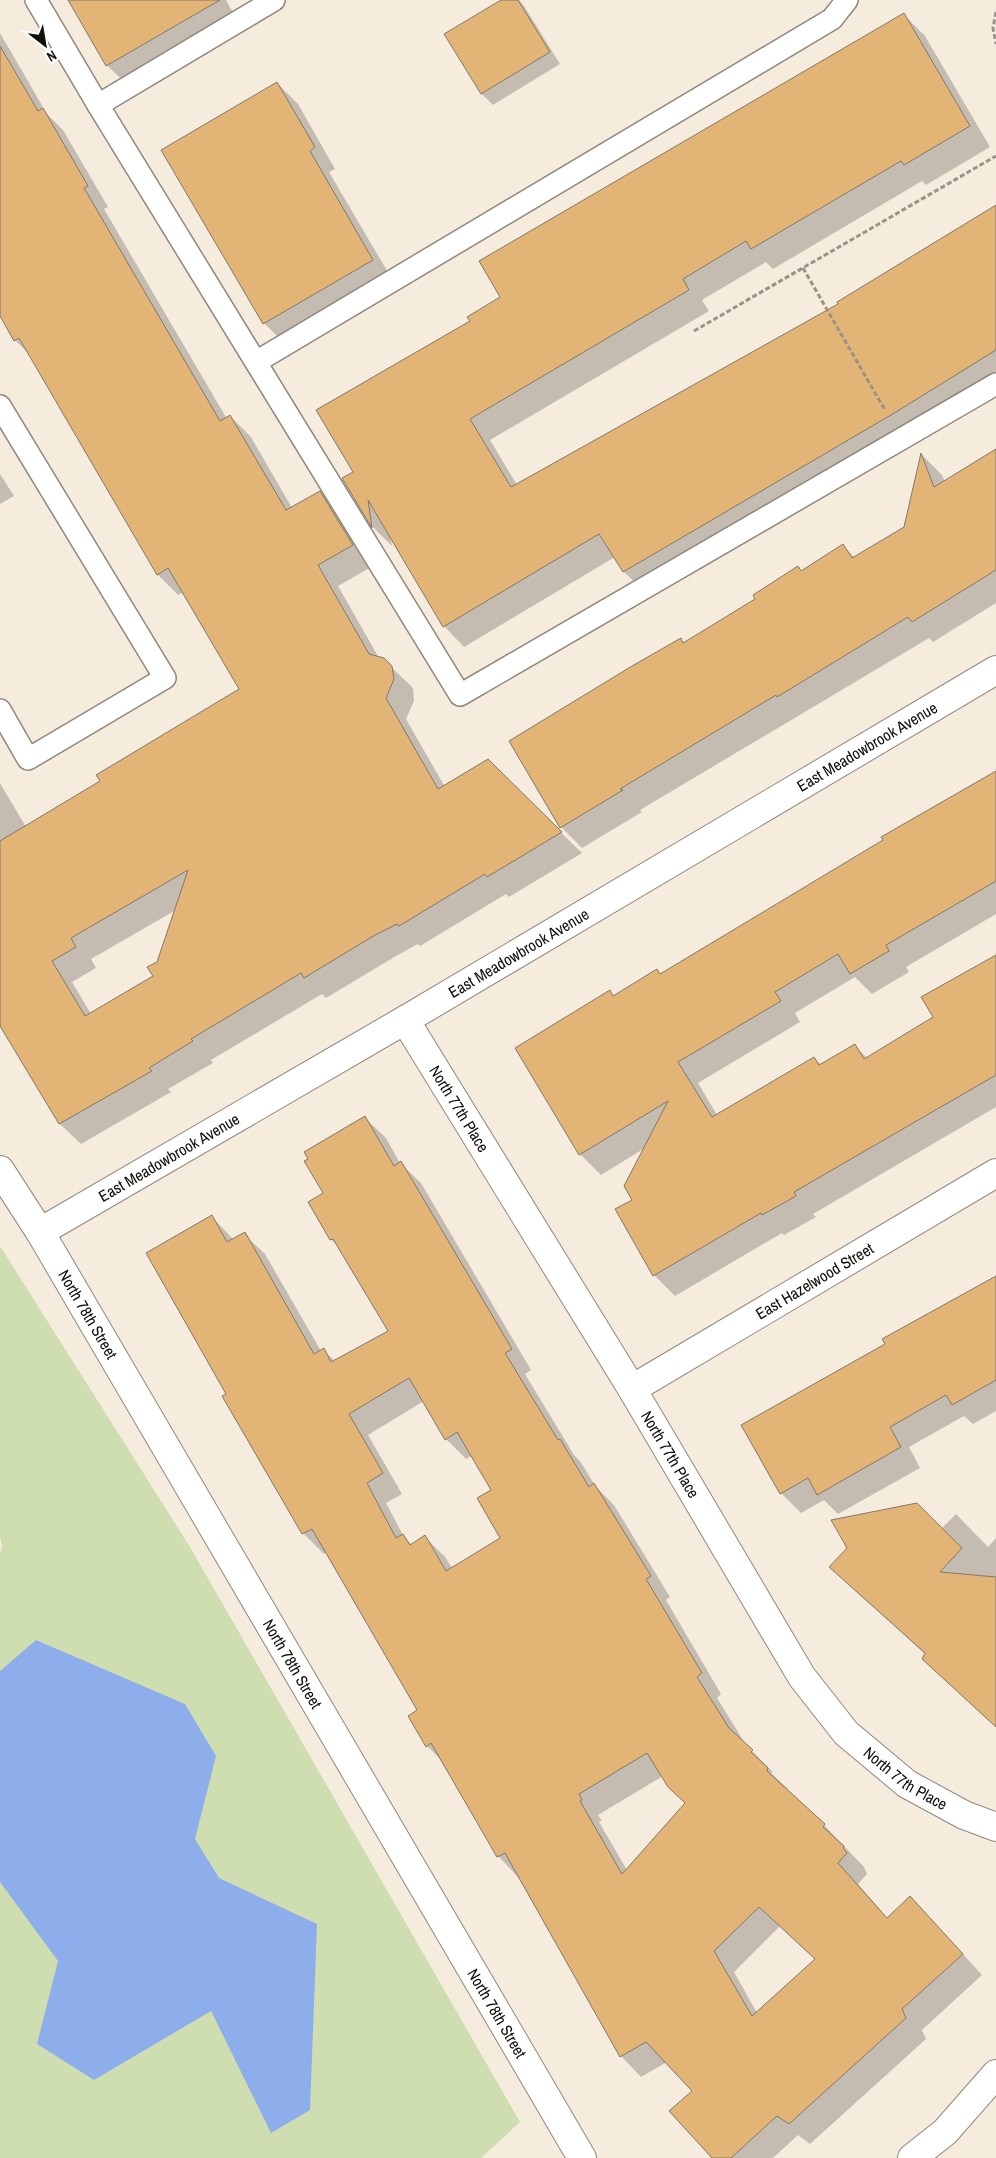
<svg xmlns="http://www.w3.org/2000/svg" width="996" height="2158" viewBox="0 0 996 2158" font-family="'Archivo Narrow',sans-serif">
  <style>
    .green { fill: #cfdeb1 }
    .water { fill: #8daeeb }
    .shadow { fill: #0003; fill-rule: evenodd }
    .building { fill: #e2b576; stroke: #81776b; fill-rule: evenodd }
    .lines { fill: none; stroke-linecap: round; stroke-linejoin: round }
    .lane-casing { stroke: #90887a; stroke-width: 24 }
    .street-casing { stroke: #90887a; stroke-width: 30 }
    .path { stroke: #999287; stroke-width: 3; stroke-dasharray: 5 2.5; stroke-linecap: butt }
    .lane { stroke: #fff; stroke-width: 21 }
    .street { stroke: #fff; stroke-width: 28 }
    .labels { text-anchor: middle; stroke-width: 5; stroke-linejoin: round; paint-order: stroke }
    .street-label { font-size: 16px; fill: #120f0a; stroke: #fff }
  </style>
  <rect width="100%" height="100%" fill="#f6ecdd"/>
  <path class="green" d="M0,1246L190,1547L520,2122L481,2158H0V1554L2,1547L0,1537Z"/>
  <path class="water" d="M36,1640L185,1704L216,1756L195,1839L219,1878L317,1924L310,2110L271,2133L211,2011L94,2080L37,2044L58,1961L0,1882V1671Z"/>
  <g class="shadow">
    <path d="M69,0H226L238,22L128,86L107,65Z"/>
    <path d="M503,0H519L524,6L560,64L493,105L482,94L446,35Z"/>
    <path d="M904,15L925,36L990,147L926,185L922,181L773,269L766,262L702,300L709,311L490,440L517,485L840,304L996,207V384L645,592L624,572L615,557L464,647L444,626L390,536L392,546L373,527L343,479L354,473L472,321L502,297Z"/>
    <path d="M0,33L47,114L63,130L108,207L104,209L227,419L230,416L251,437L292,508L320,492L341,513L373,566L338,586L379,658L383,659L413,688L414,701L406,719L445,787L487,761L582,853L509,897L506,894L420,946L418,944L396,956L326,998L322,994L211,1060L213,1063L168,1089L171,1092L81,1144L60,1124L9,1039L0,993V783L26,827L101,782L240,689L184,592L178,595L158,575L31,356L15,340L0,314ZM176,910L154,976L91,1014L72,982L96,968L91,959Z"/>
    <path d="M277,83L298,104L335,169L329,172L393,281L285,344L264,323Z"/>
    <path d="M996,451V603L933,642L929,638L640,810L642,812L582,848L561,827L680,639L684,643L843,546L855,558L905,528L922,455L942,475L945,482Z"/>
    <path d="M0,474L14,496L0,504Z"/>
    <path d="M996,773V914L906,967L909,972L872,994L855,977L795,1013L800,1022L698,1083L717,1115L814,1058L821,1065L854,1045L867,1058L935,1018L996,956V1107L813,1214L816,1217L784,1235L782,1233L675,1296L654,1275L634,1200L645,1148L601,1175L580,1154L610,992L614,996L661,975Z"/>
    <path d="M365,1118L386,1138L400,1163L421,1183L531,1370L525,1374L574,1455L580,1461L596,1487L614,1505L670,1597L666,1600L721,1694L717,1698L746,1745L773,1772L771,1773L788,1789L787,1792L824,1825L864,1867L867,1874L858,1884L888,1919L930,1918L982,1975L922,2030L926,2039L810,2144L798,2135L773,2158H714L694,2091L667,2062L641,2077L621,2056L518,1877L498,1856L444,1763L427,1746L419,1710L326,1552L324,1554L303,1533L227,1395L212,1217L234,1240L244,1234L265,1254L321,1351L323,1350L335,1361L390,1331L340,1248L331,1239L325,1194ZM424,1401L446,1439L466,1459L472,1456L493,1490L502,1538L452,1568L445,1557L425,1537L412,1545L404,1537L386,1503L402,1494L368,1435ZM663,1776L686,1804L627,1870L599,1822L602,1821L598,1815ZM780,1926L816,1959L757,2013L734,1972Z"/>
    <path d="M996,1277V1411L973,1424L964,1416L909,1447L920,1468L838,1514L824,1500L801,1513L781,1493L886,1344Z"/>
    <path d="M956,1514L988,1547L996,1538V1727L923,1659L925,1654L831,1567L941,1529Z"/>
  </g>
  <g class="building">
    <path d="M68,0H220L106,66Z"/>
    <path d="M501,0H518L550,52L481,94L444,34Z"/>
    <path d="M904,13L970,126L904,165L901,161L751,249L746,241L683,279L689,290L470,419L511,487L838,304L837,302L996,205V350L891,415L623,572L599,534L443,627L368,500L372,528L342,478L353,472L316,410L470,321L467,317L500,297L479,261Z"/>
    <path d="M0,46L38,111L43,108L88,186L84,188L220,421L230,415L286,510L320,491L353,545L318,565L369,654L384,658L392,666L394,679L386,698L438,789L488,759L562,832L487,877L485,874L399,926L397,924L375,935L304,978L301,973L191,1039L193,1041L149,1068L152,1071L59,1124L0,1026V841L100,781L96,775L239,689L168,568L157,575L19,338L14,341L0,316ZM188,870L157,962L147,967L153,976L85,1016L52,961L76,947L71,938Z"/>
    <path d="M277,82L315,147L310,151L373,260L263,324L161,150Z"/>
    <path d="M996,449V570L912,622L908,617L777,697L776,695L620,789L623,790L560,828L509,741L632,666L681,638L683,643L755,599L753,595L798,566L801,571L843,544L852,558L904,527L921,453L934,487Z"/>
    <path d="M996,771V881L886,945L889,951L850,974L838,954L775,992L781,1001L678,1062L712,1117L814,1057L819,1065L855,1044L864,1059L933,1017L921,997L996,955V1075L794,1192L796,1196L762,1215L761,1213L653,1276L615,1209L632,1200L624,1186L668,1101L579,1155L515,1048L610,990L613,996L657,969L660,974L883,840L881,837Z"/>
    <path d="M365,1116L394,1166L401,1161L512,1349L505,1353L558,1440L560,1439L589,1487L594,1483L651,1576L646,1579L702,1673L697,1677L729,1728L753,1750L751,1752L768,1768L767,1771L825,1824L823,1827L844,1846L843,1848L847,1853L838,1863L887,1918L910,1896L963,1954L902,2009L906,2018L789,2124L777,2116L731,2158H712L669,2111L692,2091L646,2042L620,2057L505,1853L497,1857L431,1743L426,1747L408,1716L417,1710L312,1529L302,1534L222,1396L226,1394L146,1253L212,1215L227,1242L245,1232L314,1354L324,1348L331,1362L388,1331L333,1239L330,1240L308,1202L323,1193L304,1161L308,1159L304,1152ZM409,1378L445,1440L457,1432L491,1490L477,1498L500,1538L446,1571L425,1535L410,1545L403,1534L396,1538L367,1483L383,1473L349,1414ZM647,1753L668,1787L685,1803L622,1874L580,1801L582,1800L579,1794ZM759,1907L815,1959L752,2016L714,1951Z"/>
    <path d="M996,1276V1380L952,1405L946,1395L890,1427L901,1447L817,1495L808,1478L780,1494L741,1425L885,1344L882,1339Z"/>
    <path d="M917,1503L962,1548L940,1572L996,1577V1727L922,1659L925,1653L829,1567L847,1548L831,1520Z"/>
  </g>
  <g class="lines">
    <g class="lane-casing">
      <g id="lane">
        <path d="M36,0L98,105"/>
        <path d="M274,0L98,105L460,695L996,384"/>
        <path d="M256,362L832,19L847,0"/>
        <path d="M0,406L165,678L28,759L0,710"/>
      </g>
    </g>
    <g class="street-casing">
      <g id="street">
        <path id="s1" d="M405,1020L632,1389L802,1677L846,1733L907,1784L964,1815L996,1827"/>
        <path id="s2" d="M0,1170L40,1232L582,2158"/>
        <path id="s3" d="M40,1232L405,1020L996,670"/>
        <path id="s4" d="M632,1389L996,1173"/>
        <path d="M912,2158L945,2132L996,2074"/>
      </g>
    </g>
    <g class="path">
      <path d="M996,12L993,28L996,44"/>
      <path d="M803,268L885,410"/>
      <path d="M694,331L996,156"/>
    </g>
    <use href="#lane" class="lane"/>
    <use href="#street" class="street"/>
  </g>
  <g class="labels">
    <g class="street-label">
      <text dy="6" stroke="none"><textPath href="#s3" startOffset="959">East Meadowbrook Avenue</textPath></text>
      <text dy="6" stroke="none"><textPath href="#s3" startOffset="554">East Meadowbrook Avenue</textPath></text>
      <text dy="6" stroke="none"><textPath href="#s1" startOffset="104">North 77th Place</textPath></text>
      <text dy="6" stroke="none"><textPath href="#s3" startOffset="149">East Meadowbrook Avenue</textPath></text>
      <text dy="6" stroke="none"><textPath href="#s4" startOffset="212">East Hazelwood Street</textPath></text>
      <text dy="6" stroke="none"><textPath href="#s2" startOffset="169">North 78th Street</textPath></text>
      <text dy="6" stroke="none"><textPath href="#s1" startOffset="509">North 77th Place</textPath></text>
      <text dy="6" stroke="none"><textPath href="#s2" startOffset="574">North 78th Street</textPath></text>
      <text dy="6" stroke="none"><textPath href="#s1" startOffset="914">North 77th Place</textPath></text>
      <text dy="6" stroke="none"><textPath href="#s2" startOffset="979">North 78th Street</textPath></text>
    </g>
  </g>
  <g transform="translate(45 45) rotate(149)" stroke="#ffffff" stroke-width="4" paint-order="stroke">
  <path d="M0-4L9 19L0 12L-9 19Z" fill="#120f0a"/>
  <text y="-8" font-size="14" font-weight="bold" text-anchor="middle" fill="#120f0a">N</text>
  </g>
</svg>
